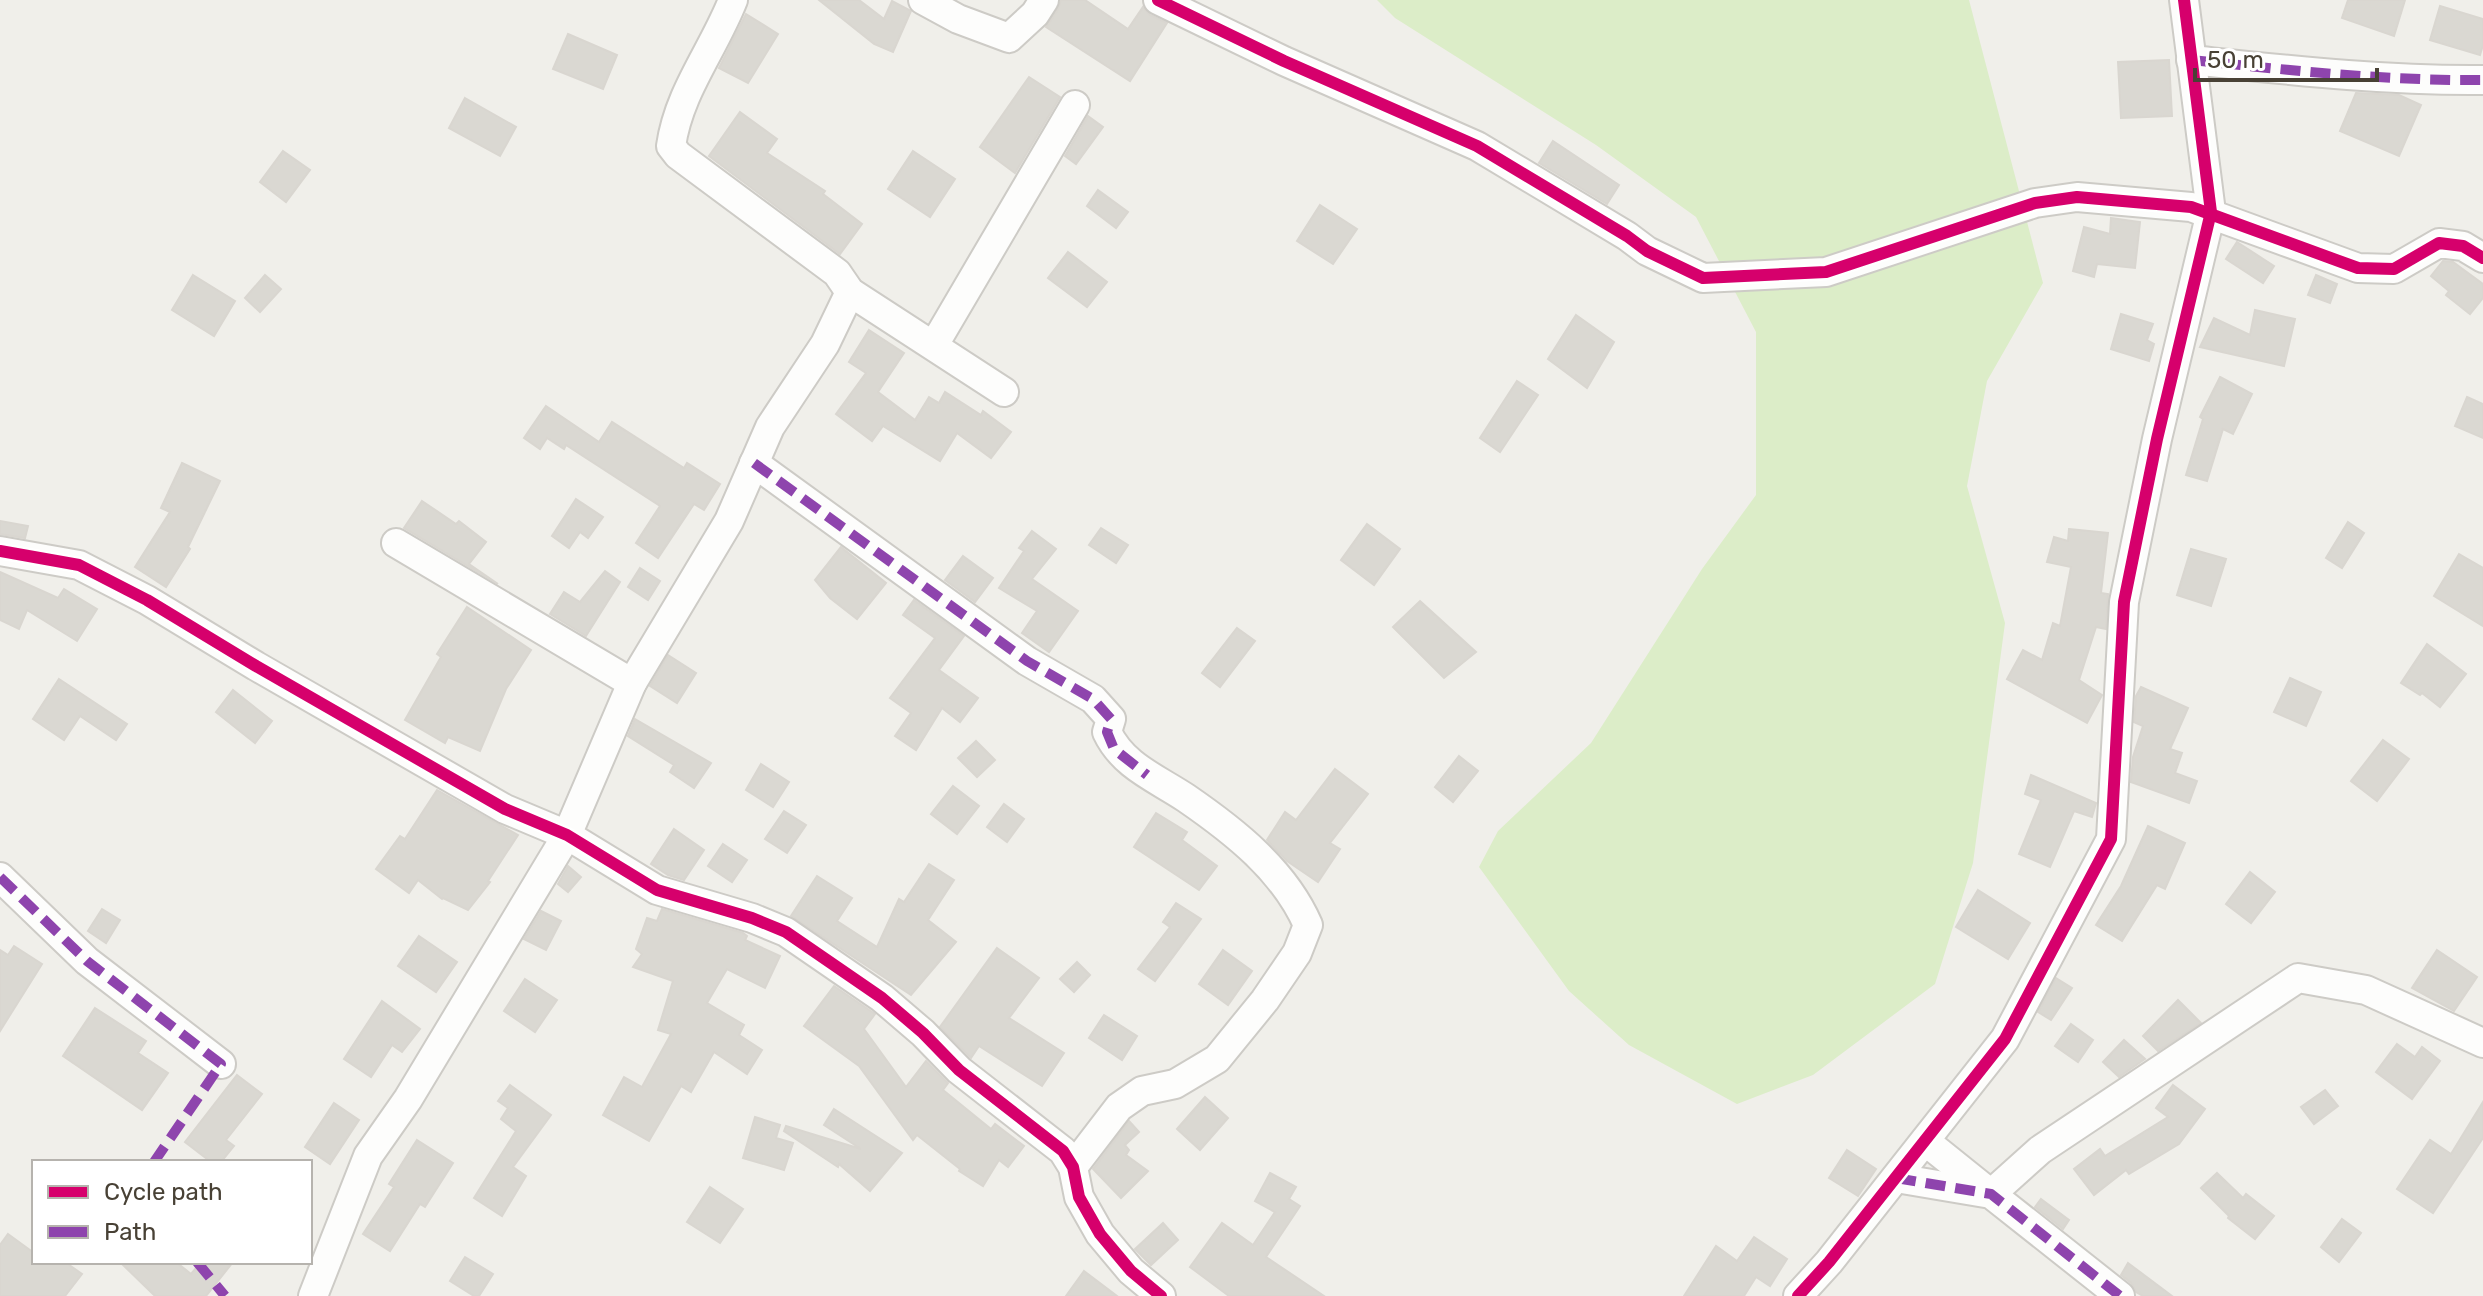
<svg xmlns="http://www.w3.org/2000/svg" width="2483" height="1296" viewBox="0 0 2483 1296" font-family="Rubik,sans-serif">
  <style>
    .green { fill: #dcedc8 }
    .building { fill: #dad8d2; stroke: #d9d6d0; stroke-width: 2 }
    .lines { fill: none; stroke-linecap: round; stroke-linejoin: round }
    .minor-casing { stroke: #cdcbc6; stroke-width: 32 }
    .minor { stroke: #fdfdfc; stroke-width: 28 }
    .quiet { stroke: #8e44ad; stroke-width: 10; stroke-dasharray: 20 10; stroke-linecap: butt }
    .cycleway-casing { stroke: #fff; stroke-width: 17 }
    .cycleway { stroke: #d6006c; stroke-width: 12 }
  </style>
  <rect width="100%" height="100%" fill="#f0efea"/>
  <path class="green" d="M1377,0H1969L2043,283L1987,381L1967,486L2005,623L1973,863L1935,984L1813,1075L1737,1104L1629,1045L1569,991L1479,867L1498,831L1591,743L1702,569L1756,495V332L1696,217L1596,145L1395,18Z"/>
  <g class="building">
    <path d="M819,0H859L884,19L892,1L911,11L893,52L874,44Z"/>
    <path d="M1061,0H1085L1128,29L1143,7L1150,15L1167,23L1130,81L1046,27L1058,9Z"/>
    <path d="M2348,0H2405L2394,36L2342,18Z"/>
    <path d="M2440,6L2483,19V45L2480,55L2430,40Z"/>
    <path d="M746,14L778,34L748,83L719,68Z"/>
    <path d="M568,34L617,55L603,89L553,69Z"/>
    <path d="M2169,60L2172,116L2121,118L2118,62Z"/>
    <path d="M1029,77L1060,97L1015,173L980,147Z"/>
    <path d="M2356,93L2399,95L2421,105L2399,156L2340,131Z"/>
    <path d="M465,98L516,127L500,156L449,128Z"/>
    <path d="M740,112L777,139L767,153L825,191L823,194L862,224L840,254L709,156Z"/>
    <path d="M1088,116L1103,127L1076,164L1065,156Z"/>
    <path d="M1553,141L1619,185L1607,204L1539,163Z"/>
    <path d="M283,151L310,170L286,202L260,182Z"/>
    <path d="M913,151L955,179L930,217L888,189Z"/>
    <path d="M1098,190L1128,212L1116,228L1087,206Z"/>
    <path d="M1320,205L1357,229L1333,264L1297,241Z"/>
    <path d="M2111,218L2140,222L2135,268L2097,264L2094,277L2073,271L2084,227L2110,234Z"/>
    <path d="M2237,242L2274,266L2263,283L2226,259Z"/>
    <path d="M1068,252L1107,282L1087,307L1048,278Z"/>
    <path d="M2443,261L2453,262L2483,284V298L2470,314L2446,295L2449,291L2431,276Z"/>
    <path d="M193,275L235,301L214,336L172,310Z"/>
    <path d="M265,275L281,289L260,312L245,298Z"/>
    <path d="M2316,275L2337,284L2330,303L2308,295Z"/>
    <path d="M2255,310L2295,319L2284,366L2200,347L2214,318L2250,335Z"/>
    <path d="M2121,314L2153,324L2147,340L2154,344L2149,361L2111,349Z"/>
    <path d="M1576,315L1614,342L1587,388L1548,359Z"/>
    <path d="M869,330L904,353L878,392L915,420L929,397L939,403L945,392L981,415L983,411L1011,432L991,458L957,433L940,461L883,426L872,441L836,414L866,373L849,362Z"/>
    <path d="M2220,377L2252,394L2233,434L2223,429L2207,481L2186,475L2203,419L2200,417Z"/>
    <path d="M1517,381L1538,395L1500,452L1480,438Z"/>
    <path d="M2467,397L2483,404V438L2455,426Z"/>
    <path d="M546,406L599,442L612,422L684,468L687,463L720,484L704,510L694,504L658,558L636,543L660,506L566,445L564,449L547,438L540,449L524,438Z"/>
    <path d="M182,463L220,481L188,547L190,549L166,587L135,567L170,512L161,508Z"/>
    <path d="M576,499L603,517L588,538L580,532L569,548L552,536Z"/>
    <path d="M422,501L456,524L459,521L486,542L469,564L498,584L404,528Z"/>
    <path d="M0,521L28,526L25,538L0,534Z"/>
    <path d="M2348,522L2364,533L2342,568L2326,558Z"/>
    <path d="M1367,524L1400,549L1374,585L1341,560Z"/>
    <path d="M1101,528L1128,545L1116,563L1089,545Z"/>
    <path d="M2069,529L2108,533L2101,593L2108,594L2106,629L2096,627L2079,680L2102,695L2087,723L2007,679L2023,650L2042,660L2053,623L2060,626L2071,567L2047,562L2054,537L2068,541Z"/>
    <path d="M1032,531L1056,549L1032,579L1078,611L1049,652L1022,633L1037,611L999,588L1024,551L1019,548Z"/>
    <path d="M841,547L886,583L857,619L830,598L815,580Z"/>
    <path d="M2191,549L2226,559L2211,606L2177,595Z"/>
    <path d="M2459,554L2483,568V626L2434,596Z"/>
    <path d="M963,556L993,578L975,602L945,580Z"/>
    <path d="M640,568L660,581L648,600L628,587Z"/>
    <path d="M605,571L620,582L586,636L550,614L564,592L580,602Z"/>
    <path d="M0,572L58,598L64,589L97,609L77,641L27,610L19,629L0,620Z"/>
    <path d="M914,600L964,636L939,670L978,698L960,722L942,708L916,750L895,736L911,713L890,698L935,638L903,615Z"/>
    <path d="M1420,601L1476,652L1444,678L1393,627Z"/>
    <path d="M467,607L531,650L506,689L480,751L448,737L445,743L405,720L441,657L437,654Z"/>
    <path d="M1237,628L1255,641L1220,687L1202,673Z"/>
    <path d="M2427,644L2466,674L2440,707L2422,693L2420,695L2401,683Z"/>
    <path d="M668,655L696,673L677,703L650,686Z"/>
    <path d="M2290,678L2321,692L2306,726L2274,712Z"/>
    <path d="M59,679L127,724L116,740L80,716L64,740L33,719Z"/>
    <path d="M2141,687L2188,708L2170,749L2182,753L2175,773L2197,781L2189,803L2131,782L2133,757L2143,726L2134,722L2136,696Z"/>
    <path d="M233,690L272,721L255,743L216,712Z"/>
    <path d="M635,719L711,763L694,788L670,772L674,765L628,736Z"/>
    <path d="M2383,740L2409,759L2377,801L2351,781Z"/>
    <path d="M976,741L995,760L977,777L958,758Z"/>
    <path d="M1459,756L1478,771L1453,802L1435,787Z"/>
    <path d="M761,764L789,782L773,807L746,790Z"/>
    <path d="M1335,769L1368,794L1330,843L1340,849L1318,882L1287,861L1267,840L1285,812L1296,820Z"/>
    <path d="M2031,775L2096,803L2092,817L2074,811L2050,867L2019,854L2041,800L2025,794Z"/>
    <path d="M953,786L979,806L957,834L931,814Z"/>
    <path d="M437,790L518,835L488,881L490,882L468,910L443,898L442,899L418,880L409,893L376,869L400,836L405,839Z"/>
    <path d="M1004,804L1024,819L1007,842L987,827Z"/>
    <path d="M784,811L806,825L787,853L765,839Z"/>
    <path d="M1156,813L1187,832L1182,840L1217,866L1199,890L1134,847Z"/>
    <path d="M2148,826L2185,843L2165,889L2157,885L2122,941L2096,925L2121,886Z"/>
    <path d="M674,829L704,850L684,880L668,875L651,864Z"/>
    <path d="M723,844L747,860L732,882L708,866Z"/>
    <path d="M929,864L954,880L928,920L956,942L911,995L791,916L817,876L852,898L837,921L877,947L899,899L904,902Z"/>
    <path d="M568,866L581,877L568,892L558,884Z"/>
    <path d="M2250,872L2275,892L2251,923L2226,904Z"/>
    <path d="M1978,890L2030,923L2008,959L1956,927Z"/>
    <path d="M1176,903L1201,919L1155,981L1138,969L1170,927L1163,922Z"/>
    <path d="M102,909L120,920L106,943L88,931Z"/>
    <path d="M662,909L743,933L747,936L745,940L780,956L765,988L727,969L707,1003L744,1025L739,1035L762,1050L747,1074L714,1052L691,1092L681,1086L649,1141L603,1115L624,1077L642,1087L671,1034L658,1030L673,981L633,967L642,954L636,949L647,918L657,921Z"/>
    <path d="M541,911L561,921L546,950L524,939Z"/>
    <path d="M419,936L457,962L436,992L398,966Z"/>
    <path d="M14,946L42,964L0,1031V950L8,955Z"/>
    <path d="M997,948L1039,978L1009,1018L1064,1053L1042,1086L979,1046L971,1058L940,1027Z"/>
    <path d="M1223,950L1252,971L1228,1005L1199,984Z"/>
    <path d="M2437,950L2477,977L2454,1011L2412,988Z"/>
    <path d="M1077,962L1090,975L1074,992L1060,979Z"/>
    <path d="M2056,978L2072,988L2051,1020L2038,1012Z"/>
    <path d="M525,979L557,1000L535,1032L504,1011Z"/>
    <path d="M834,986L875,1014L864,1029L906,1087L926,1061L948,1083L943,1090L991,1129L995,1124L1024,1146L1008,1167L999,1160L983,1186L959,1171L960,1169L917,1135L913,1140L859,1066L804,1026Z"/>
    <path d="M2178,1000L2201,1023L2158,1051L2143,1036Z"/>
    <path d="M382,1001L420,1029L402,1052L392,1045L371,1077L344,1059Z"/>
    <path d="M95,1008L146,1041L138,1053L168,1073L142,1110L63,1056Z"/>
    <path d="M1104,1015L1137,1036L1122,1060L1089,1038Z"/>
    <path d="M2071,1024L2093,1040L2078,1062L2055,1046Z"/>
    <path d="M2124,1040L2145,1059L2119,1077L2103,1062Z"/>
    <path d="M2397,1044L2415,1057L2422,1047L2440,1061L2412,1099L2376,1072Z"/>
    <path d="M237,1075L262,1094L226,1140L234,1146L221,1162H211L185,1142Z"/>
    <path d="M510,1085L551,1115L513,1167L526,1176L502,1216L474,1198L516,1131L501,1119L508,1108L498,1101Z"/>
    <path d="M2173,1085L2205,1109L2179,1144L2129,1174L2126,1170L2094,1195L2074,1169L2100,1149L2105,1156L2168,1117L2156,1108Z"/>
    <path d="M2325,1090L2338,1106L2314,1124L2301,1107Z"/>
    <path d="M1205,1097L1228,1118L1200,1150L1177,1129Z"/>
    <path d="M2483,1102V1138L2433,1213L2397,1189L2430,1140L2451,1154Z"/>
    <path d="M334,1103L359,1120L330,1164L305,1147Z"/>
    <path d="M834,1109L902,1153L870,1191L839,1164L838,1167L784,1131L786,1126L861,1149L824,1125Z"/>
    <path d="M755,1117L780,1125L776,1138L793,1143L784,1170L743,1158Z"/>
    <path d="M1129,1121L1139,1132L1125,1145L1129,1150L1126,1155L1148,1171L1121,1198L1093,1169Z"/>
    <path d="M417,1140L453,1163L425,1207L420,1204L390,1251L363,1234L394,1187L389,1184Z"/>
    <path d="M1847,1150L1876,1169L1858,1196L1829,1178Z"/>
    <path d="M1270,1173L1296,1187L1289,1199L1300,1206L1266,1257L1324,1296H1229L1190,1267L1222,1223L1253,1245L1275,1212L1255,1201Z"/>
    <path d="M2217,1173L2243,1198L2246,1194L2274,1216L2255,1239L2228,1218L2229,1216L2201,1188Z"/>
    <path d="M710,1187L743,1209L720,1243L687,1222Z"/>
    <path d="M2041,1199L2069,1220L2063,1229L2035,1207Z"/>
    <path d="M2342,1219L2361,1233L2339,1262L2321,1247Z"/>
    <path d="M1163,1223L1178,1240L1151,1265L1135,1249Z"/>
    <path d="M8,1234L34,1253V1262H65L82,1274L65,1296H0V1245Z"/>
    <path d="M1754,1237L1787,1259L1770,1286L1756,1277L1744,1296H1684L1716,1246L1737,1261Z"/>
    <path d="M465,1257L493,1274L479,1296H474L450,1281Z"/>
    <path d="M120,1262H176L191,1274L201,1262H233L206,1296H155Z"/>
    <path d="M2128,1263L2172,1296H2143L2136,1292L2131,1283L2121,1275Z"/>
    <path d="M1084,1271L1117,1296H1066Z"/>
  </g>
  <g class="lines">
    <g class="minor-casing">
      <g id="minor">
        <path d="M733,0C713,51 679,91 671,146L678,155L837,273L850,292L1004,392"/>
        <path d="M923,0L958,19L1009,38L1035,14L1044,0"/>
        <path d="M1158,0L1284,61L1477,146L1627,236L1647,251L1703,278L1826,272L2035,203L2077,197L2191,207L2358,268L2394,269L2439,243L2463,246L2483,258"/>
        <path d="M2191,60C2288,70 2385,81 2483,80"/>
        <path d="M934,345L1075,105"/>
        <path d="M754,463L1027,661L1093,699L1111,719L1107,732C1123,766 1156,778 1186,798C1234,831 1284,870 1308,925L1297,953L1265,1000L1217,1059L1175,1084L1142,1091L1119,1107L1073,1167"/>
        <path d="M396,543L632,683"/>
        <path d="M0,551L79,565L147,600L256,666L505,809L567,835L657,890L752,918L786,932L882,998L923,1033L959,1070L1063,1151L1073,1167L1079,1197L1100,1234L1131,1271L1161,1296"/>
        <path d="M0,877L87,961L221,1064"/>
        <path d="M1925,1141L1991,1194L2040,1150L2298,978L2366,990L2483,1043"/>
        <path d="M1896,1178L1991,1194L2120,1296"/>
        <path d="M313,1296L368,1156L408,1099L567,835L632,683L729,521L770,427L825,344L850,292"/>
        <path d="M1798,1296L1829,1262L2005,1039L2111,839L2124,602L2157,439L2211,212L2184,0"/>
      </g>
    </g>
    <use href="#minor" class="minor"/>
    <g class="quiet">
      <path d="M2191,60C2288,70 2385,81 2483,80"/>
      <path d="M754,463L1027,661L1093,699L1111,719L1107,732L1114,749L1147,775"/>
      <path d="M0,877L87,961L221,1064L154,1162"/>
      <path d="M1896,1178L1991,1194L2120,1296"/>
      <path d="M197,1262L225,1296"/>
    </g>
    <g class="cycleway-casing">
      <g id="cycleway">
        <path d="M1158,0L1284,61L1477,146L1627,236L1647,251L1703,278L1826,272L2035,203L2077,197L2191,207L2358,268L2394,269L2439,243L2463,246L2483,258"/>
        <path d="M0,551L79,565L147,600L256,666L505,809L567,835L657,890L752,918L786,932L882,998L923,1033L959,1070L1063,1151L1073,1167L1079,1197L1100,1234L1131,1271L1161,1296"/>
        <path d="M1798,1296L1829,1262L2005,1039L2111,839L2124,602L2157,439L2211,212L2184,0"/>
      </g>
    </g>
    <use href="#cycleway" class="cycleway"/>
  </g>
  <rect x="32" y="1160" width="280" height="104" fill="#ffffff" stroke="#b6b3ae" stroke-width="2"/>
  <rect x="48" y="1186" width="40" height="12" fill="#d6006c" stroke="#b6b3ae" stroke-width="2"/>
  <text x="104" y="1200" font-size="24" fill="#484135">Cycle path</text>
  <rect x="48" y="1226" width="40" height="12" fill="#8e44ad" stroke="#b6b3ae" stroke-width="2"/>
  <text x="104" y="1240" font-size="24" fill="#484135">Path</text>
  <path d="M2195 68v12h182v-12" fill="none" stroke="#484135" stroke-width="4"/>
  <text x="2207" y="68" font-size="24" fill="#484135" stroke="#ffffff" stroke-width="6" paint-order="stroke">50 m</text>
</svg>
